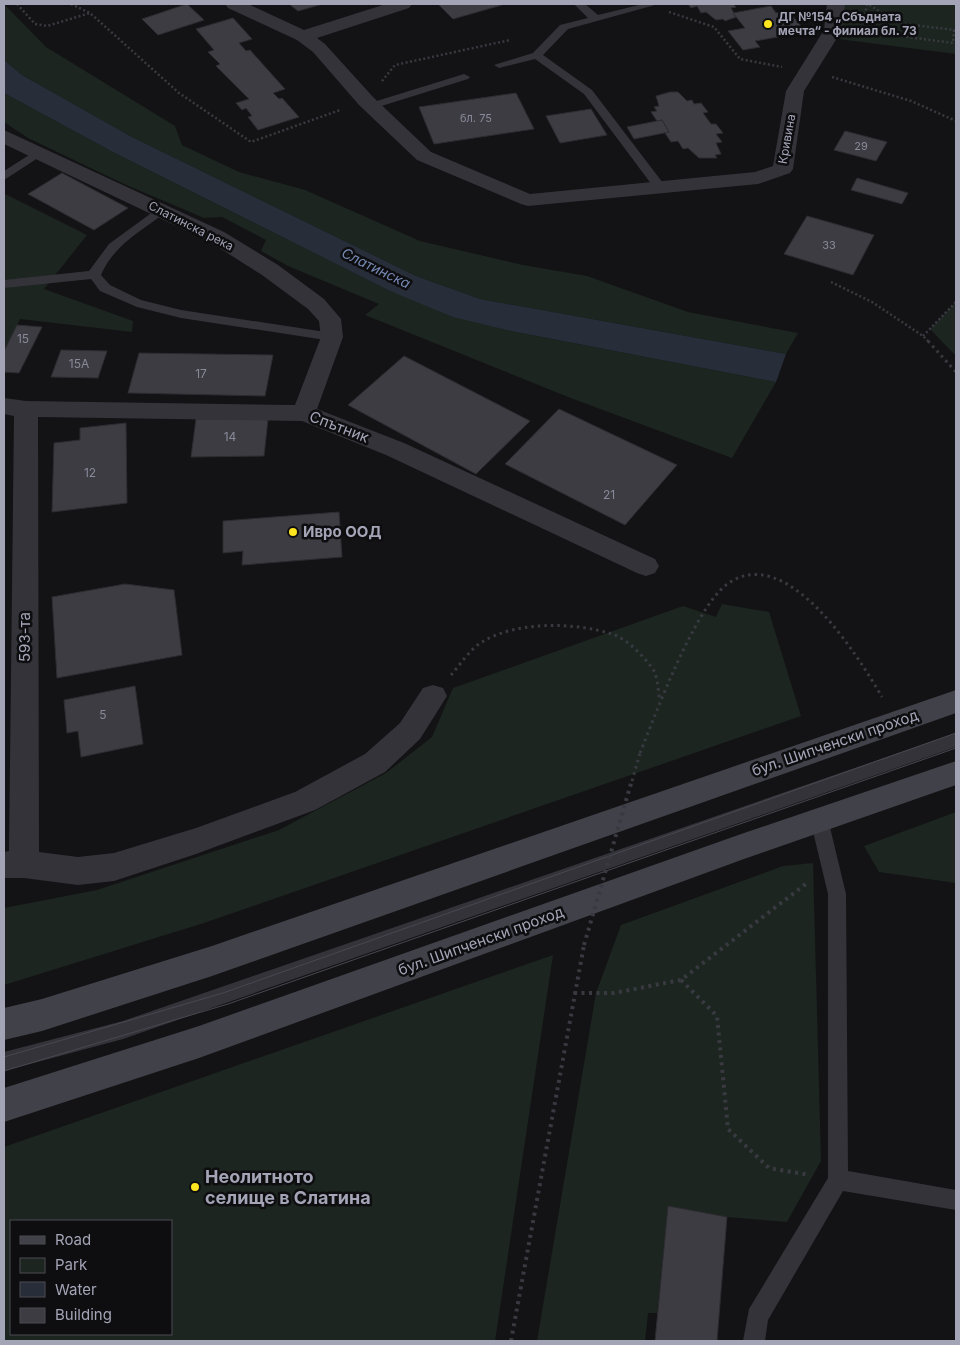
<svg xmlns="http://www.w3.org/2000/svg" width="960" height="1345" viewBox="0 0 960 1345" font-family="Inter,sans-serif">
  <style>
    .green { fill: #1c251f; fill-rule: evenodd }
    .water { fill: #282e39 }
    .building { fill: #3c3c42; stroke: #2d2c31 }
    .lines { fill: none; stroke-linecap: round; stroke-linejoin: round }
    .path-far2 { stroke: #393a41; stroke-width: 2.5; stroke-dasharray: 2 2.5; stroke-linecap: butt }
    .path-far1 { stroke: #393a41; stroke-width: 3; stroke-dasharray: 2.5 4; stroke-linecap: butt }
    .path { stroke: #393a41; stroke-width: 4; stroke-dasharray: 3 4.5; stroke-linecap: butt }
    .lane { fill: #34333a; fill-rule: evenodd }
    .street { fill: #34333a; fill-rule: evenodd }
    .secondary { fill: #41414a; fill-rule: evenodd }
    .tram { stroke: #484851; stroke-width: 1 }
    .path-bridge-far1 { stroke: #393a41; stroke-width: 3; stroke-dasharray: 2.5 4; stroke-linecap: butt }
    .path-bridge { stroke: #393a41; stroke-width: 4; stroke-dasharray: 3 4.5; stroke-linecap: butt }
    .poi-dot { fill: #ffe520; stroke: #0e0e10; stroke-width: 2 }
    .labels { text-anchor: middle; stroke-width: 5; stroke-linejoin: round; paint-order: stroke }
    .far-number-label { font-size: 11px; fill: #898a99 }
    .far-poi-label { font-size: 12px; font-weight: bold; fill: #a3a4b6; stroke: #0e0e10; text-anchor: start }
    .far-street-label { font-size: 12px; fill: #a3a4b6; stroke: #0e0e10 }
    .number-label { font-size: 12px; fill: #898a99 }
    .far-water-label { font-size: 14px; font-style: italic; fill: #768ab5; stroke: #0e0e10 }
    .street-label { font-size: 15px; fill: #a3a4b6; stroke: #0e0e10 }
    .poi-label { font-size: 15px; font-weight: bold; fill: #a3a4b6; stroke: #0e0e10; text-anchor: start }
    .near-poi-label { font-size: 18px; font-weight: bold; fill: #a3a4b6; stroke: #0e0e10; text-anchor: start }
  </style>
  <rect width="100%" height="100%" fill="#131315"/>
  <g class="green">
    <path d="M4,4L46,47L175,126L182,145L239,172L305,190L420,241L523,265L587,276L688,312L798,333L786,354L480,299L416,276L132,137L22,75L4,60Z"/>
    <path d="M844,4L956,5V54L838,39Z"/>
    <path d="M4,93L111,151L390,291L511,331L776,382L732,458L568,397L365,315L379,304L288,266L261,251L266,240L222,217L204,218L124,184L28,138L4,122Z"/>
    <path d="M5,194L87,235L44,289L133,321L132,332L20,319L4,354Z"/>
    <path d="M956,302V356L930,329Z"/>
    <path d="M722,604L769,612L801,716L204,923L4,985V908L97,890L279,830L386,773L432,737L453,688L683,606L716,617Z"/>
    <path d="M956,812V883L879,872L864,846Z"/>
    <path d="M813,863L821,1161L787,1222L727,1217L668,1206L657,1313H648L645,1341H537L596,993L621,925L783,866Z"/>
    <path d="M553,955L495,1341H4V1147ZM11,1221H171V1334H11Z"/>
  </g>
  <path class="water" d="M4,60L22,75L132,137L416,276L480,299L786,354L776,382L511,331L453,317L390,291L111,151L4,93Z"/>
  <g class="building">
    <path d="M187,4L204,20L158,35L142,19Z"/>
    <path d="M289,4H323L298,11Z"/>
    <path d="M438,4H501L502,5L453,19Z"/>
    <path d="M688,4H733L736,7L731,8L736,17L725,21L723,19L716,20L706,12L701,13L697,6L691,8Z"/>
    <path d="M771,6L776,13L788,11L802,27L791,29L795,34L755,41L760,47L743,50L728,31L745,28L733,13Z"/>
    <path d="M233,18L252,39L239,43L246,51L250,50L285,89L273,93L279,99L282,98L299,117L258,130L248,117L252,116L246,108L242,110L236,103L249,99L216,66L220,64L208,52L214,50L196,29Z"/>
    <path d="M670,92H678L687,101L692,100L694,104L701,103L708,112L703,113L711,124H716L723,133L716,134L722,142L716,143L721,154L715,155L717,158H699L688,148L683,149L678,141L671,142L665,133L669,132L662,120L657,121L651,112L657,111L654,107L659,106L656,96Z"/>
    <path d="M516,93L534,129L434,144L419,107Z"/>
    <path d="M591,109L607,135L560,143L546,116Z"/>
    <path d="M662,120L669,132L634,139L627,127Z"/>
    <path d="M845,131L887,142L876,161L834,150Z"/>
    <path d="M62,173L128,208L94,230L28,194Z"/>
    <path d="M857,178L908,193L902,204L851,190Z"/>
    <path d="M807,216L874,235L853,275L784,254Z"/>
    <path d="M17,325L42,327L19,373L4,372V351Z"/>
    <path d="M61,350L107,351L98,378L51,377Z"/>
    <path d="M139,353L273,355L265,396L128,393Z"/>
    <path d="M404,356L530,421L476,474L348,405Z"/>
    <path d="M559,409L677,465L625,525L505,464Z"/>
    <path d="M196,419H268L264,456L191,457Z"/>
    <path d="M126,423L127,503L52,512L54,443L80,440V428Z"/>
    <path d="M339,512L342,557L242,565L243,551L223,553V521Z"/>
    <path d="M125,584L174,590L182,655L57,678L52,597Z"/>
    <path d="M135,686L143,744L81,757L78,731L67,733L64,700Z"/>
    <path d="M668,1206L727,1217L717,1341H655Z"/>
  </g>
  <g class="lines">
    <g class="path-far2">
      <path d="M17,4L35,24L47,26L90,13"/>
      <path d="M71,4L90,13L179,93L251,142L340,110"/>
      <path d="M867,4L862,31L953,43L954,30L898,23L868,4"/>
      <path d="M669,12L714,27L740,59L782,67"/>
      <path d="M832,77L911,101L956,121"/>
      <path d="M382,81L395,65L510,40"/>
      <path d="M831,282L872,302L923,336L929,342"/>
      <path d="M923,336L956,302"/>
    </g>
    <g class="path-far1">
      <path d="M928,341L956,372"/>
      <path d="M451,675C460,665 470,649 482,642C516,621 574,622 612,634C626,638 646,658 654,671C658,679 658,692 660,701"/>
      <path d="M640,753C656,713 694,610 726,585C786,539 858,656 882,697"/>
    </g>
    <g class="path">
      <path d="M681,980L717,1016L728,1129L769,1168L810,1175"/>
      <path d="M574,993H614L681,980L807,883"/>
      <path d="M511,1341L584,945"/>
    </g>
    <g class="lane">
      <path d="M574,4H585L598,15L643,4L655,5L568,29L543,55L592,90L663,183L665,186L663,189H655L584,94L535,59L499,68L494,65L533,53L560,25L588,18Z"/>
      <path d="M464,74L470,77L468,79L375,108H367L365,106L367,104Z"/>
      <path d="M37,150L43,154L41,156L4,180V171Z"/>
      <path d="M161,206L167,210L165,213C141,231 113,246 101,275L110,285L141,300L181,310L332,333L339,337L337,340L332,341L181,318L137,307L100,291L91,279L4,288V280L89,271L109,244Z"/>
      <path d="M956,733V747L123,1039L4,1071V1052L123,1021Z"/>
      <path d="M819,811L825,814L828,819L846,894L848,1171L956,1190V1210L843,1191L768,1320L765,1341H743L749,1309L828,1178V894L810,819L813,814Z"/>
    </g>
    <g class="street">
      <path d="M225,4H248L304,30L386,4H412L409,8L317,38L325,44L373,97L431,152L530,194L755,172L773,166L786,91L824,30L827,4H845L842,30L804,91L793,169L790,173L758,184L528,206L521,204L417,160L359,105L313,52L297,40L228,8Z"/>
      <path d="M4,130L224,232L278,265L324,299L341,319L343,337L317,409L404,443L655,559L659,566L655,573L646,576L637,573L386,455L302,421L38,417L39,852L78,857L114,853L196,828L295,792L365,754L400,723L423,688L433,685L443,688L447,696L420,739L385,772L315,810L196,854L114,881L78,885L24,878H4V852L9,851L14,416L4,414V398L26,401L295,405L321,337L319,321L308,309L262,275L210,242L4,144Z"/>
    </g>
    <g class="secondary">
      <path d="M956,690V713L212,976L42,1031L4,1040V1008L42,999L212,946Z"/>
      <path d="M956,761V785L744,859L199,1058L4,1122V1088L199,1026L744,833Z"/>
    </g>
    <g class="tram">
      <path d="M4,1057L223,993L956,733"/>
      <path d="M4,1071L228,1004L956,748"/>
    </g>
    <path class="path-bridge-far1" d="M632,781L640,753"/>
    <path class="path-bridge" d="M584,945L632,780"/>
  </g>
  <g class="poi-dot">
    <circle cx="768" cy="24" r="5"/>
    <circle cx="293" cy="532" r="5"/>
    <circle cx="195" cy="1187" r="5"/>
  </g>
  <g class="labels">
    <g class="far-number-label">
      <text x="476" y="122">бл. 75</text>
      <text x="861" y="150">29</text>
      <text x="829" y="249">33</text>
    </g>
    <g class="far-poi-label">
      <text x="778" y="21">ДГ №154 „Сбъдната<tspan x="778" dy="14">мечта“ - филиал бл. 73</tspan></text>
    </g>
    <g class="far-street-label">
      <text transform="translate(787 139) rotate(-80)" y="4">Кривина</text>
      <text transform="translate(191 226) rotate(27)" y="4">Слатинска река</text>
    </g>
    <g class="number-label">
      <text x="23" y="343">15</text>
      <text x="79" y="368">15А</text>
      <text x="201" y="378">17</text>
      <text x="230" y="441">14</text>
      <text x="90" y="477">12</text>
      <text x="609" y="499">21</text>
      <text x="103" y="719">5</text>
    </g>
    <g class="far-water-label">
      <text transform="translate(376 268) rotate(26)" y="5">Слатинска</text>
    </g>
    <g class="street-label">
      <text transform="translate(339 427) rotate(21)" y="5">Спътник</text>
      <text transform="translate(25 637) rotate(-90)" y="5">593-та</text>
      <text transform="translate(835 743) rotate(-19)" y="5">бул. Шипченски проход</text>
      <text transform="translate(481 941) rotate(-20)" y="5">бул. Шипченски проход</text>
    </g>
    <g class="poi-label">
      <text x="303" y="537">Ивро ООД</text>
    </g>
    <g class="near-poi-label">
      <text x="205" y="1183">Неолитното<tspan x="205" dy="21">селище в Слатина</tspan></text>
    </g>
  </g>
  <rect width="960" height="1345" fill="none" stroke="#a3a4b6" stroke-width="10"/>
  <rect x="10" y="1220" width="162" height="115" fill="#0e0e10" stroke="#4a4a52"/>
  <rect x="20" y="1236" width="25" height="8" fill="#41414a" stroke="#4a4a52"/>
  <text x="55" y="1245" font-size="15" fill="#a3a4b6">Road</text>
  <rect x="20" y="1258" width="25" height="15" fill="#1c251f" stroke="#4a4a52"/>
  <text x="55" y="1270" font-size="15" fill="#a3a4b6">Park</text>
  <rect x="20" y="1282" width="25" height="15" fill="#282e39" stroke="#4a4a52"/>
  <text x="55" y="1295" font-size="15" fill="#a3a4b6">Water</text>
  <rect x="20" y="1308" width="25" height="15" fill="#3c3c42" stroke="#4a4a52"/>
  <text x="55" y="1320" font-size="15" fill="#a3a4b6">Building</text>
</svg>
